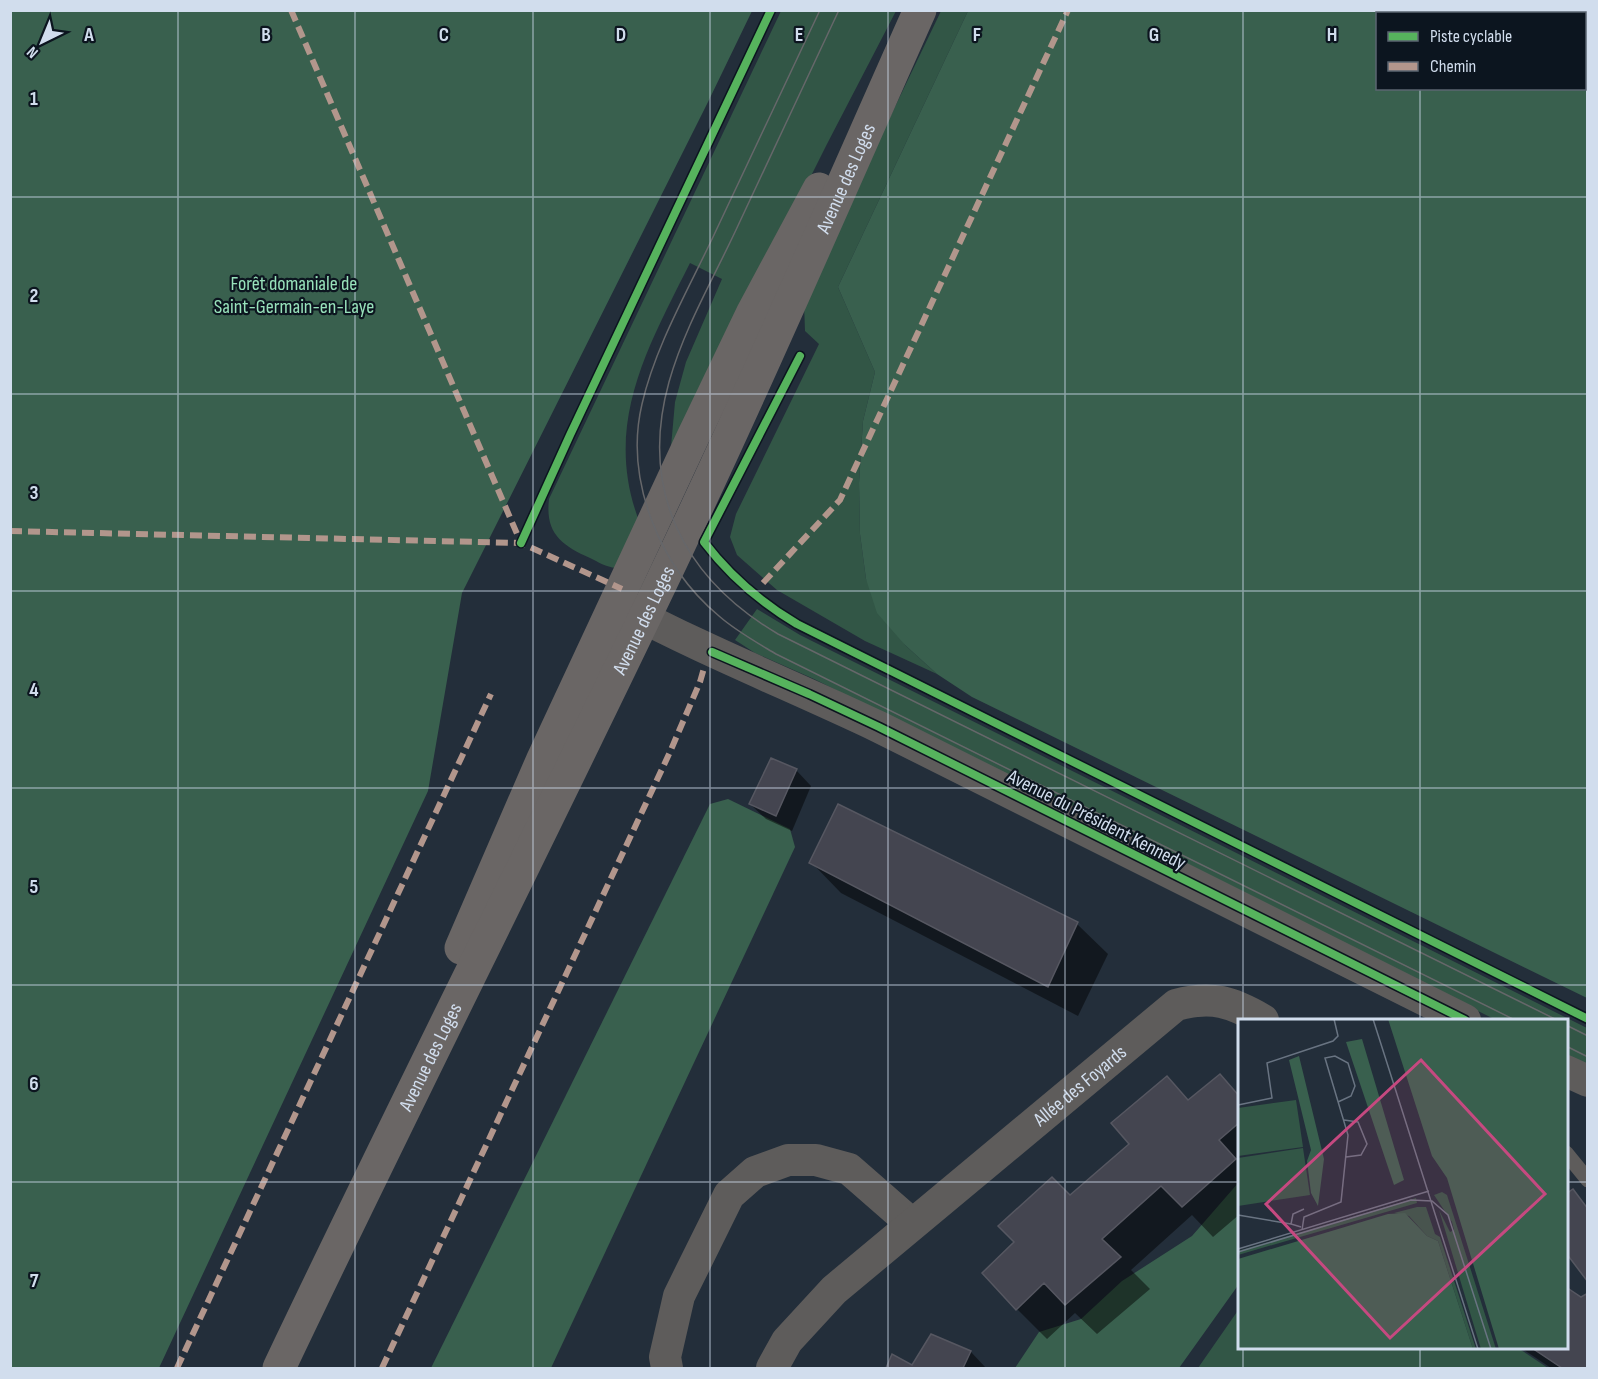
<svg xmlns="http://www.w3.org/2000/svg" width="1598" height="1379" viewBox="0 0 1598 1379" font-family="'Sofia Sans Condensed',sans-serif">
  <style>
    .green { fill: #325646 }
    .forest { fill: #39604e; fill-rule: evenodd }
    .shadow { fill: #0007 }
    .building { fill: #444550; stroke: #565761; stroke-width: 1.5 }
    .lines { fill: none; stroke-linecap: round; stroke-linejoin: round }
    .lane { stroke: #5e5c5b; stroke-width: 15 }
    .street { stroke: #5e5c5b; stroke-width: 32 }
    .secondary { stroke: #6a6665; stroke-width: 33 }
    .tram { stroke: #66676a; stroke-width: 1.5 }
    .quiet { stroke: #b2968c; stroke-width: 6; stroke-dasharray: 12 6; stroke-linecap: butt }
    .cycleway-casing { stroke: #0c151f; stroke-width: 11 }
    .cycleway { stroke: #56b35d; stroke-width: 8 }
    .grid { fill: none; stroke: #d1dded; stroke-width: 1.5; stroke-opacity: 0.55 }
    .labels { text-anchor: middle; stroke-width: 4.5; stroke-linejoin: round; paint-order: stroke }
    .street-label { font-size: 20px; fill: #d1dded; stroke: #0c151f }
    .park-label { font-size: 20px; fill: #98e2bb; stroke: #0c151f }
    .inset-road { fill: none; stroke: #697482; stroke-width: 1.5 }
    .view { fill: #c64980; fill-opacity: 0.15; stroke: #c64980; stroke-width: 3 }
    .inset-edge { fill: none; stroke: #d1dded; stroke-width: 3 }
    .grid-label { font-size: 20px; text-anchor: middle; font-weight: bold; fill: #d1dded; stroke: #0c151f; stroke-width: 4.5; stroke-linejoin: round; paint-order: stroke }
  </style>
  <rect width="100%" height="100%" fill="#232e3a"/>
  <g class="green">
    <path d="M781,11H896L827,144L670,458L675,402L686,362L722,279L690,263C647,349 601,427 641,526L616,568C606,567 598,562 590,558C561,545 545,533 549,499Z"/>
    <path d="M941,11H968L838,287L875,372L863,421L859,483L860,534L866,579L905,645L937,674L865,641L777,590L737,555L730,537L736,514L819,344L805,331L804,303L819,265Z"/>
    <path d="M757,609L800,635L1587,1028V1066L1567,1055L1566,1020H1496L814,679L755,653L735,640Z"/>
    <path d="M1239,1309L1240,1348H1518L1548,1368H1198Z"/>
  </g>
  <g class="forest">
    <path d="M10,11H752L708,102L462,593L428,791L159,1368H11Z"/>
    <path d="M968,11H1587V998L972,697L937,674L905,645L877,613L866,579L860,534L859,483L863,421L875,372L838,287ZM1378,14H1584V88H1378Z"/>
    <path d="M728,799L790,829L795,847L551,1368H431L710,804Z"/>
    <path d="M1239,1182V1284L1179,1368H1015L1039,1332L1081,1319L1122,1281L1192,1236Z"/>
  </g>
  <g class="shadow">
    <path d="M796,770L811,786L792,831L766,819L750,804Z"/>
    <path d="M838,806L1077,924L1108,954L1078,1016L841,893L811,862Z"/>
    <path d="M1220,1076L1240,1096V1214L1213,1237L1192,1215L1131,1270L1150,1289L1097,1334L1075,1313L1047,1339L1017,1309L1070,1197L1131,1144L1167,1078L1189,1101Z"/>
    <path d="M1588,1295V1368H1551L1521,1348H1566L1581,1299Z"/>
    <path d="M971,1352L986,1368H888L893,1356L913,1367Z"/>
  </g>
  <g class="building">
    <path d="M771,758L797,769L776,816L749,804Z"/>
    <path d="M838,804L1078,922L1048,987L809,863Z"/>
    <path d="M1220,1074L1240,1097V1122L1219,1140L1236,1159L1182,1207L1161,1186L1102,1239L1121,1257L1065,1305L1044,1283L1016,1310L982,1273L1014,1242L998,1226L1052,1177L1070,1195L1129,1144L1111,1123L1167,1076L1188,1100Z"/>
    <path d="M1573,1189L1588,1209V1282L1566,1253V1194Z"/>
    <path d="M1566,1287L1581,1297L1588,1293V1368H1562L1532,1348H1566Z"/>
    <path d="M931,1334L971,1351L963,1368H886L892,1354L912,1365Z"/>
  </g>
  <g class="lines">
    <path class="lane" d="M1566,1153L1588,1180"/>
    <g class="street">
      <path d="M621,606C705,651 793,686 879,727L1465,1020"/>
      <path d="M1566,1071L1588,1081"/>
      <path d="M667,1368L665,1357L679,1296L729,1195L755,1172L788,1160H816L849,1169L912,1224"/>
      <path id="s1" d="M772,1368L787,1341L834,1290L1176,1005C1212,995 1232,1002 1263,1020"/>
    </g>
    <g class="secondary">
      <path d="M461,948L542,761L692,439L753,312L819,189"/>
      <path id="s2" d="M279,1368C404,1105 536,845 662,581C752,393 835,201 920,10"/>
    </g>
    <g class="tram">
      <path d="M820,10C784,86 749,161 713,237C688,290 655,347 642,404C624,480 660,567 719,616C736,631 756,642 776,654L1515,1020"/>
      <path d="M839,10C804,84 770,158 735,232C712,281 684,329 669,382C639,490 683,578 778,634L1557,1020"/>
      <path d="M1566,1025L1588,1036"/>
      <path d="M1566,1046L1588,1057"/>
    </g>
    <g class="quiet">
      <path d="M291,10L521,543"/>
      <path d="M10,531L521,543L622,589"/>
      <path d="M763,583L840,500L1068,10"/>
      <path d="M177,1368L491,694"/>
      <path d="M382,1368L670,752L700,682L704,668"/>
    </g>
    <g class="cycleway-casing">
      <g id="cycleway">
        <path d="M800,356L704,542C730,576 760,602 797,624L1588,1019"/>
        <path d="M521,543L570,435L771,10"/>
        <path d="M712,652L809,694L879,727L1465,1020"/>
      </g>
    </g>
    <use href="#cycleway" class="cycleway"/>
  </g>
  <path class="grid" d="M178,10V1368M355,10V1368M533,10V1368M710,10V1368M888,10V1368M1065,10V1368M1243,10V1020M1420,10V14M1420,88V1020M10,197H1588M10,394H1588M10,591H1588M10,788H1588M10,985H1588M10,1182H1240M1566,1182H1588M1243,1348V1368M1420,1348V1368"/>
  <g class="labels">
    <g class="street-label">
      <text dy="7" stroke="none"><textPath href="#s2" startOffset="1318">Avenue des Loges</textPath></text>
      <text dy="7" stroke="none"><textPath href="#s2" startOffset="832">Avenue des Loges</textPath></text>
      <text transform="translate(1097 819) rotate(27)" y="7">Avenue du Président Kennedy</text>
      <text dy="7" stroke="none"><textPath href="#s2" startOffset="346">Avenue des Loges</textPath></text>
      <text dy="7" stroke="none"><textPath href="#s1" startOffset="420">Allée des Foyards</textPath></text>
    </g>
    <g class="park-label">
      <text x="294" y="290">Forêt domaniale de<tspan x="294" dy="23">Saint-Germain-en-Laye</tspan></text>
    </g>
  </g>
  <g transform="translate(1238 1019)">
    <rect width="330" height="330" fill="#232e3a"/>
    <path d="M58,81L65,128L0,137V89ZM65,129L72,176L0,187V139ZM204,173L209,176L258,330H243L201,191L212,213L216,211L214,203L196,176ZM178,179L179,184L0,236V232ZM179,188H188L197,215L202,218L238,330H235L200,222L189,217L171,197L156,194Z" fill="#325646"/>
    <path d="M150,0H330V330H261L209,159L194,137ZM124,20L166,161L156,166L108,23ZM61,37L86,140L80,187L73,174L69,142L73,131L51,41ZM167,194L189,217L200,222L235,330H0V240L150,195Z" fill="#39604e"/>
    <path class="inset-road" d="M135,0L240,330M0,86L34,79L29,44L95,22L100,17L96,0M106,101L120,103L129,125L123,136L108,138M0,196L53,205M63,208L53,205L55,195L66,190M64,211L66,198L103,183L110,116L87,39L97,37L110,44L117,67L113,77L100,83M0,230L191,172M0,233L173,181L194,182L210,196L253,330"/>
    <path class="view" d="M183,41L307,175L152,319L28,185Z"/>
    <rect width="330" height="330" class="inset-edge"/>
  </g>
  <g class="grid-label">
    <text x="89" y="41">A</text>
    <text x="266" y="41">B</text>
    <text x="444" y="41">C</text>
    <text x="621" y="41">D</text>
    <text x="799" y="41">E</text>
    <text x="977" y="41">F</text>
    <text x="1154" y="41">G</text>
    <text x="1332" y="41">H</text>
    <text x="34" y="105">1</text>
    <text x="34" y="302">2</text>
    <text x="34" y="499">3</text>
    <text x="34" y="696">4</text>
    <text x="34" y="893">5</text>
    <text x="34" y="1090">6</text>
    <text x="34" y="1287">7</text>
  </g>
  <rect width="1598" height="1379" fill="none" stroke="#d1dded" stroke-width="24"/>
  <rect x="1376" y="12" width="210" height="78" fill="#0c151f" stroke="#5b6571" stroke-width="1.5"/>
  <rect x="1388" y="32" width="30" height="9" fill="#56b35d" stroke="#5b6571" stroke-width="1.5"/>
  <text x="1430" y="42" font-size="18" fill="#d1dded">Piste cyclable</text>
  <rect x="1388" y="62" width="30" height="9" fill="#b2968c" stroke="#5b6571" stroke-width="1.5"/>
  <text x="1430" y="72" font-size="18" fill="#d1dded">Chemin</text>
  <g transform="translate(42 42) rotate(223)" stroke="#0c151f" stroke-width="4.5" paint-order="stroke">
  <path d="M0-4.5L10 22L0 15L-10 22Z" fill="#d1dded"/>
  <text y="-9" font-size="16" font-weight="bold" text-anchor="middle" fill="#d1dded">N</text>
  </g>
</svg>
